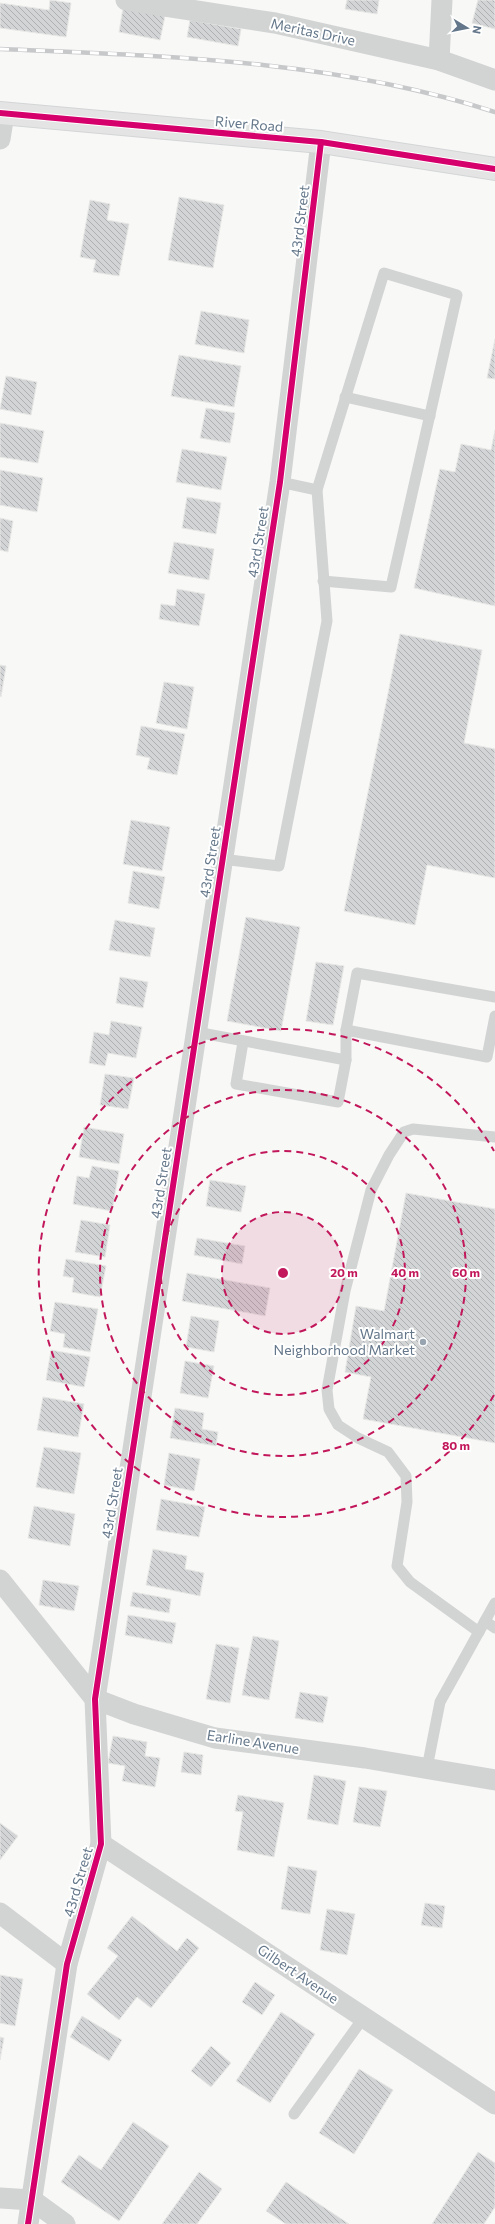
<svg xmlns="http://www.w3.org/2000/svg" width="495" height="2224" viewBox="0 0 495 2224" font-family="Commissioner,sans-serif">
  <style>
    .building { fill: url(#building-back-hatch); stroke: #e8e8e6 }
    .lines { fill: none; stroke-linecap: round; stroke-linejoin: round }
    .secondary-casing { stroke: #d3d5d6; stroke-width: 24 }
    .service { stroke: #d2d3d3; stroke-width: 11 }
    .minor { stroke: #d2d3d3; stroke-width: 21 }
    .secondary { stroke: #e4e4e4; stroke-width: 22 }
    .rail-casing { stroke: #c7c8ca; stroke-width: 4.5 }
    .rail { stroke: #fff; stroke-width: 3; stroke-dasharray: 9; stroke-linecap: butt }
    .cycleway-casing { stroke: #fff; stroke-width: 8 }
    .cycleway { stroke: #d6006c; stroke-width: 6 }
    .ring { fill: none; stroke: #c2185b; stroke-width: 2; stroke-dasharray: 7 5 }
    .poi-dot { fill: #98a4b0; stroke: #fff; stroke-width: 1.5 }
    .labels { text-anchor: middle; stroke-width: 4; stroke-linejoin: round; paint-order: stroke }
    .street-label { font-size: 14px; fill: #64778a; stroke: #fff }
    .poi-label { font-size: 14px; fill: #64778a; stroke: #fff; text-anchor: end }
    .centre { fill: #c2185b; stroke: #fff; stroke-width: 2 }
    .ring-label { font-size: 12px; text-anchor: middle; font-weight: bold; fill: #c2185b; stroke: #fff; stroke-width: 4; stroke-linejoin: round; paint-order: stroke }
  </style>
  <defs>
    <pattern id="building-back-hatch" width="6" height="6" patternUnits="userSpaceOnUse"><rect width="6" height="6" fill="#d2d4d5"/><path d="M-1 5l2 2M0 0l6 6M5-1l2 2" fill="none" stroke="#aeb1b3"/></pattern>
  </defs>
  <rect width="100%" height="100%" fill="#f8f8f7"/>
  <g class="building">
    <path d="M50,0L71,3L66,37L0,28V3L49,10Z"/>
    <path d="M347,0H379L377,14L345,9Z"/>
    <path d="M478,0H495V29L472,23Z"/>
    <path d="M123,8L165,16L160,40L119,32Z"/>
    <path d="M190,20L241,29L238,46L187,37Z"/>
    <path d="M179,197L224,205L213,268L168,260Z"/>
    <path d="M90,200L110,204L107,220L129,224L119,276L93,272L96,260L80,257Z"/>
    <path d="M201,311L249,320L244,353L195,344Z"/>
    <path d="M495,339V379L487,378Z"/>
    <path d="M179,355L241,366L234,407L171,396Z"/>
    <path d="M6,376L37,382L31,415L0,409Z"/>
    <path d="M206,408L235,413L230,443L200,438Z"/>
    <path d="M0,423L44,431L38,463L0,457Z"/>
    <path d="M495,430V606L414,588L440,469L455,472L461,444L491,450Z"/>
    <path d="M182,449L227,457L221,490L176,482Z"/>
    <path d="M0,470L43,478L37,512L0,505Z"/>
    <path d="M187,497L221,503L216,534L182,528Z"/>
    <path d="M0,518L13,521L8,552L0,550Z"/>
    <path d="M174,542L214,549L209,580L168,573Z"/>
    <path d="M177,589L205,594L199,626L159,619L161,604L175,606Z"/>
    <path d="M400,634L482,650L464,743L495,749V878L427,865L415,925L344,911Z"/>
    <path d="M0,665L6,666L1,697L0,696Z"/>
    <path d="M164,682L194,687L187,729L156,723Z"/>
    <path d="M141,726L185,734L177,775L147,769L150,758L136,755Z"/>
    <path d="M131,820L170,827L162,871L123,864Z"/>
    <path d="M133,871L165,877L159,909L128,903Z"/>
    <path d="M246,917L300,927L281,1031L227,1021Z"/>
    <path d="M115,920L155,928L150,957L109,950Z"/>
    <path d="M316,962L344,966L333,1025L306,1021Z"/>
    <path d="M120,977L148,982L143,1008L116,1003Z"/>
    <path d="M111,1021L142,1027L136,1058L108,1053L105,1066L89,1063L94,1032L109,1035Z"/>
    <path d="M105,1074L134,1078L128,1109L100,1105Z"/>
    <path d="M84,1127L124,1134L119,1164L79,1157Z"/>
    <path d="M92,1166L119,1171L112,1211L73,1204L77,1176L89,1178Z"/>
    <path d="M210,1180L246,1186L241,1212L206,1206Z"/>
    <path d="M406,1193L495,1209V1443L363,1419L371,1377L345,1372L356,1306L384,1311Z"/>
    <path d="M81,1220L110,1225L105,1257L75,1252Z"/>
    <path d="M197,1238L245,1246L242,1264L194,1255Z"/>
    <path d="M66,1259L106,1266L100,1297L72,1292L74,1278L63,1276Z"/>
    <path d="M187,1273L270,1288L265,1316L182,1301Z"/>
    <path d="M55,1302L98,1309L90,1352L63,1347L65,1334L50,1331Z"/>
    <path d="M191,1316L219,1321L214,1352L186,1347Z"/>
    <path d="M51,1350L90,1357L84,1387L46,1380Z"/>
    <path d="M185,1361L214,1366L208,1398L180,1393Z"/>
    <path d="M43,1397L84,1404L78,1437L37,1430Z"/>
    <path d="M175,1408L204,1413L202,1429L218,1432L216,1446L170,1438Z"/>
    <path d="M44,1447L81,1453L74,1494L36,1487Z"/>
    <path d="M169,1453L200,1459L194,1491L164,1485Z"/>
    <path d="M161,1499L205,1507L199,1537L156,1530Z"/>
    <path d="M34,1506L75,1514L70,1546L28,1538Z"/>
    <path d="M153,1549L187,1556L185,1569L204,1573L200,1596L146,1585Z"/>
    <path d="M43,1580L79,1586L74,1611L39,1605Z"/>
    <path d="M133,1592L171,1599L169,1613L130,1606Z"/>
    <path d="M128,1615L176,1623L172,1644L125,1635Z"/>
    <path d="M253,1636L279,1641L269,1700L242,1695Z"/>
    <path d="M216,1644L239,1648L230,1703L206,1699Z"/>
    <path d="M300,1692L328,1697L323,1723L295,1718Z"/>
    <path d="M113,1736L147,1742L145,1756L160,1758L155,1787L122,1781L125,1766L108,1763Z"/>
    <path d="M184,1752L203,1755L201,1775L181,1772Z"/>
    <path d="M314,1775L346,1781L338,1825L307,1819Z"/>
    <path d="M359,1787L387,1791L380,1827L353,1822Z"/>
    <path d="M238,1795L284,1803L274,1857L237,1850L243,1812L235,1811Z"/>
    <path d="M0,1823L18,1836L0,1860Z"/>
    <path d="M288,1866L317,1871L310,1914L281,1909Z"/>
    <path d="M425,1903L445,1906L442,1928L421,1925Z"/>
    <path d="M327,1909L355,1914L347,1955L320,1950Z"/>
    <path d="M132,1916L177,1951L187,1938L199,1948L151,2008L137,1997L119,2020L87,1994L118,1956L107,1948Z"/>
    <path d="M0,1975L23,1979L15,2026L0,2023Z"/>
    <path d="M255,1982L275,1995L262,2015L242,2002Z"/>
    <path d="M281,2012L315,2034L270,2103L236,2081Z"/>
    <path d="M82,2016L122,2040L109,2061L70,2037Z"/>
    <path d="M0,2037L4,2038L0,2060Z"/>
    <path d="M211,2046L231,2063L211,2087L191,2071Z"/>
    <path d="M359,2069L393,2090L354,2154L319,2133Z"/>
    <path d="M133,2122L169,2146L119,2221L61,2182L79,2155L101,2170Z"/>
    <path d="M478,2152L495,2163V2207L484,2224H432Z"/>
    <path d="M199,2172L222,2189L197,2224H162Z"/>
    <path d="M286,2182L349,2224H286L266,2211Z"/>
  </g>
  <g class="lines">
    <g class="secondary-casing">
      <path id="secondary" d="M0,113L321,142L495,169"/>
    </g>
    <g class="service">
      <path d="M345,397L430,416"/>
      <path d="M317,490L384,273L457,295L391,587L323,581"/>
      <path d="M222,859L279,866L327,621L317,490L280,482"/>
      <path d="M346,1030L487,1057L495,1016"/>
      <path d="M196,1032L346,1060"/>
      <path d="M243,1042L236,1084L338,1102L346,1060V1030L357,973L495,997"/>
      <path d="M485,1621L495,1628"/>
      <path d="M479,1632L410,1582L397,1566L407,1502L406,1476L388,1452L358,1438L338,1425L329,1409L327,1390L345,1291L371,1190L389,1155L404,1132L413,1129L495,1137"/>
      <path d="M427,1768L440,1702L495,1603"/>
      <path d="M294,2114L364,2017"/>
    </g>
    <g class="minor">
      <path d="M126,0L275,23L439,60L495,80"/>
      <path d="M439,60L442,0"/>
      <path d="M0,139L4,114"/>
      <path d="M0,1580L95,1699L134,1714L215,1738L365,1758L495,1780"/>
      <path d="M101,1844L495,2104"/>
      <path d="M0,1913L67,1964"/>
      <path d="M0,2198L32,2200L65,2224"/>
      <path d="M28,2224L67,1964L101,1844L95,1699L280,482L321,142"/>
    </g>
    <use href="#secondary" class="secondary"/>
    <g class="rail-casing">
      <path id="rail" d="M0,49C167,56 335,60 495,112"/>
    </g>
    <use href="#rail" class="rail"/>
    <g class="cycleway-casing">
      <g id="cycleway">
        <path d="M0,113L321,142L495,169"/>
        <path d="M28,2224L67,1964L101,1844L95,1699L280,482L321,142"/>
      </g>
    </g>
    <use href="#cycleway" class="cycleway"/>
  </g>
  <circle cx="283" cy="1273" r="61" fill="#c2185b" fill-opacity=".12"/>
  <g class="ring">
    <circle cx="283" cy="1273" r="61"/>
    <circle cx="283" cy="1273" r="122"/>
    <circle cx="283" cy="1273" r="183"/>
    <path d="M494 1395A244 244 0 1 1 494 1151"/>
  </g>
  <circle class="poi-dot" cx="423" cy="1342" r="4"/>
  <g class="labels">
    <g class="street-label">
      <text transform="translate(313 32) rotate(12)" y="5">Meritas Drive</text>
      <text transform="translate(249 124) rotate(5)" y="5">River Road</text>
      <text transform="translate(300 221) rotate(-83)" y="5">43rd Street</text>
      <text transform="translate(258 542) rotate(-81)" y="5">43rd Street</text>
      <text transform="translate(210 862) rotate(-81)" y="5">43rd Street</text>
      <text transform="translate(161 1183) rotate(-81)" y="5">43rd Street</text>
      <text transform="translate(112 1503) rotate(-81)" y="5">43rd Street</text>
      <text transform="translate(253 1742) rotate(9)" y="5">Earline Avenue</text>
      <text transform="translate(78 1882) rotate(-74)" y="5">43rd Street</text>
      <text transform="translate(298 1974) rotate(34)" y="5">Gilbert Avenue</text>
    </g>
    <g class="poi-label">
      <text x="415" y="1339">Walmart<tspan x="415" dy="16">Neighborhood Market</tspan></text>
    </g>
  </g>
  <circle cx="283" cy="1273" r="6" class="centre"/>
  <g class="ring-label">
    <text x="344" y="1277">20 m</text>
    <text x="405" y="1277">40 m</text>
    <text x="466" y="1277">60 m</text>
    <text x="456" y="1450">80 m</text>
  </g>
  <g transform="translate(467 28) rotate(100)" stroke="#ffffff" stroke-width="3" paint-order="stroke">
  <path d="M0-3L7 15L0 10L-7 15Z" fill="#64778a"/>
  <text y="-6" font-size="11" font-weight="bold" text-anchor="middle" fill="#64778a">N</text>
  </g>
</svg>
